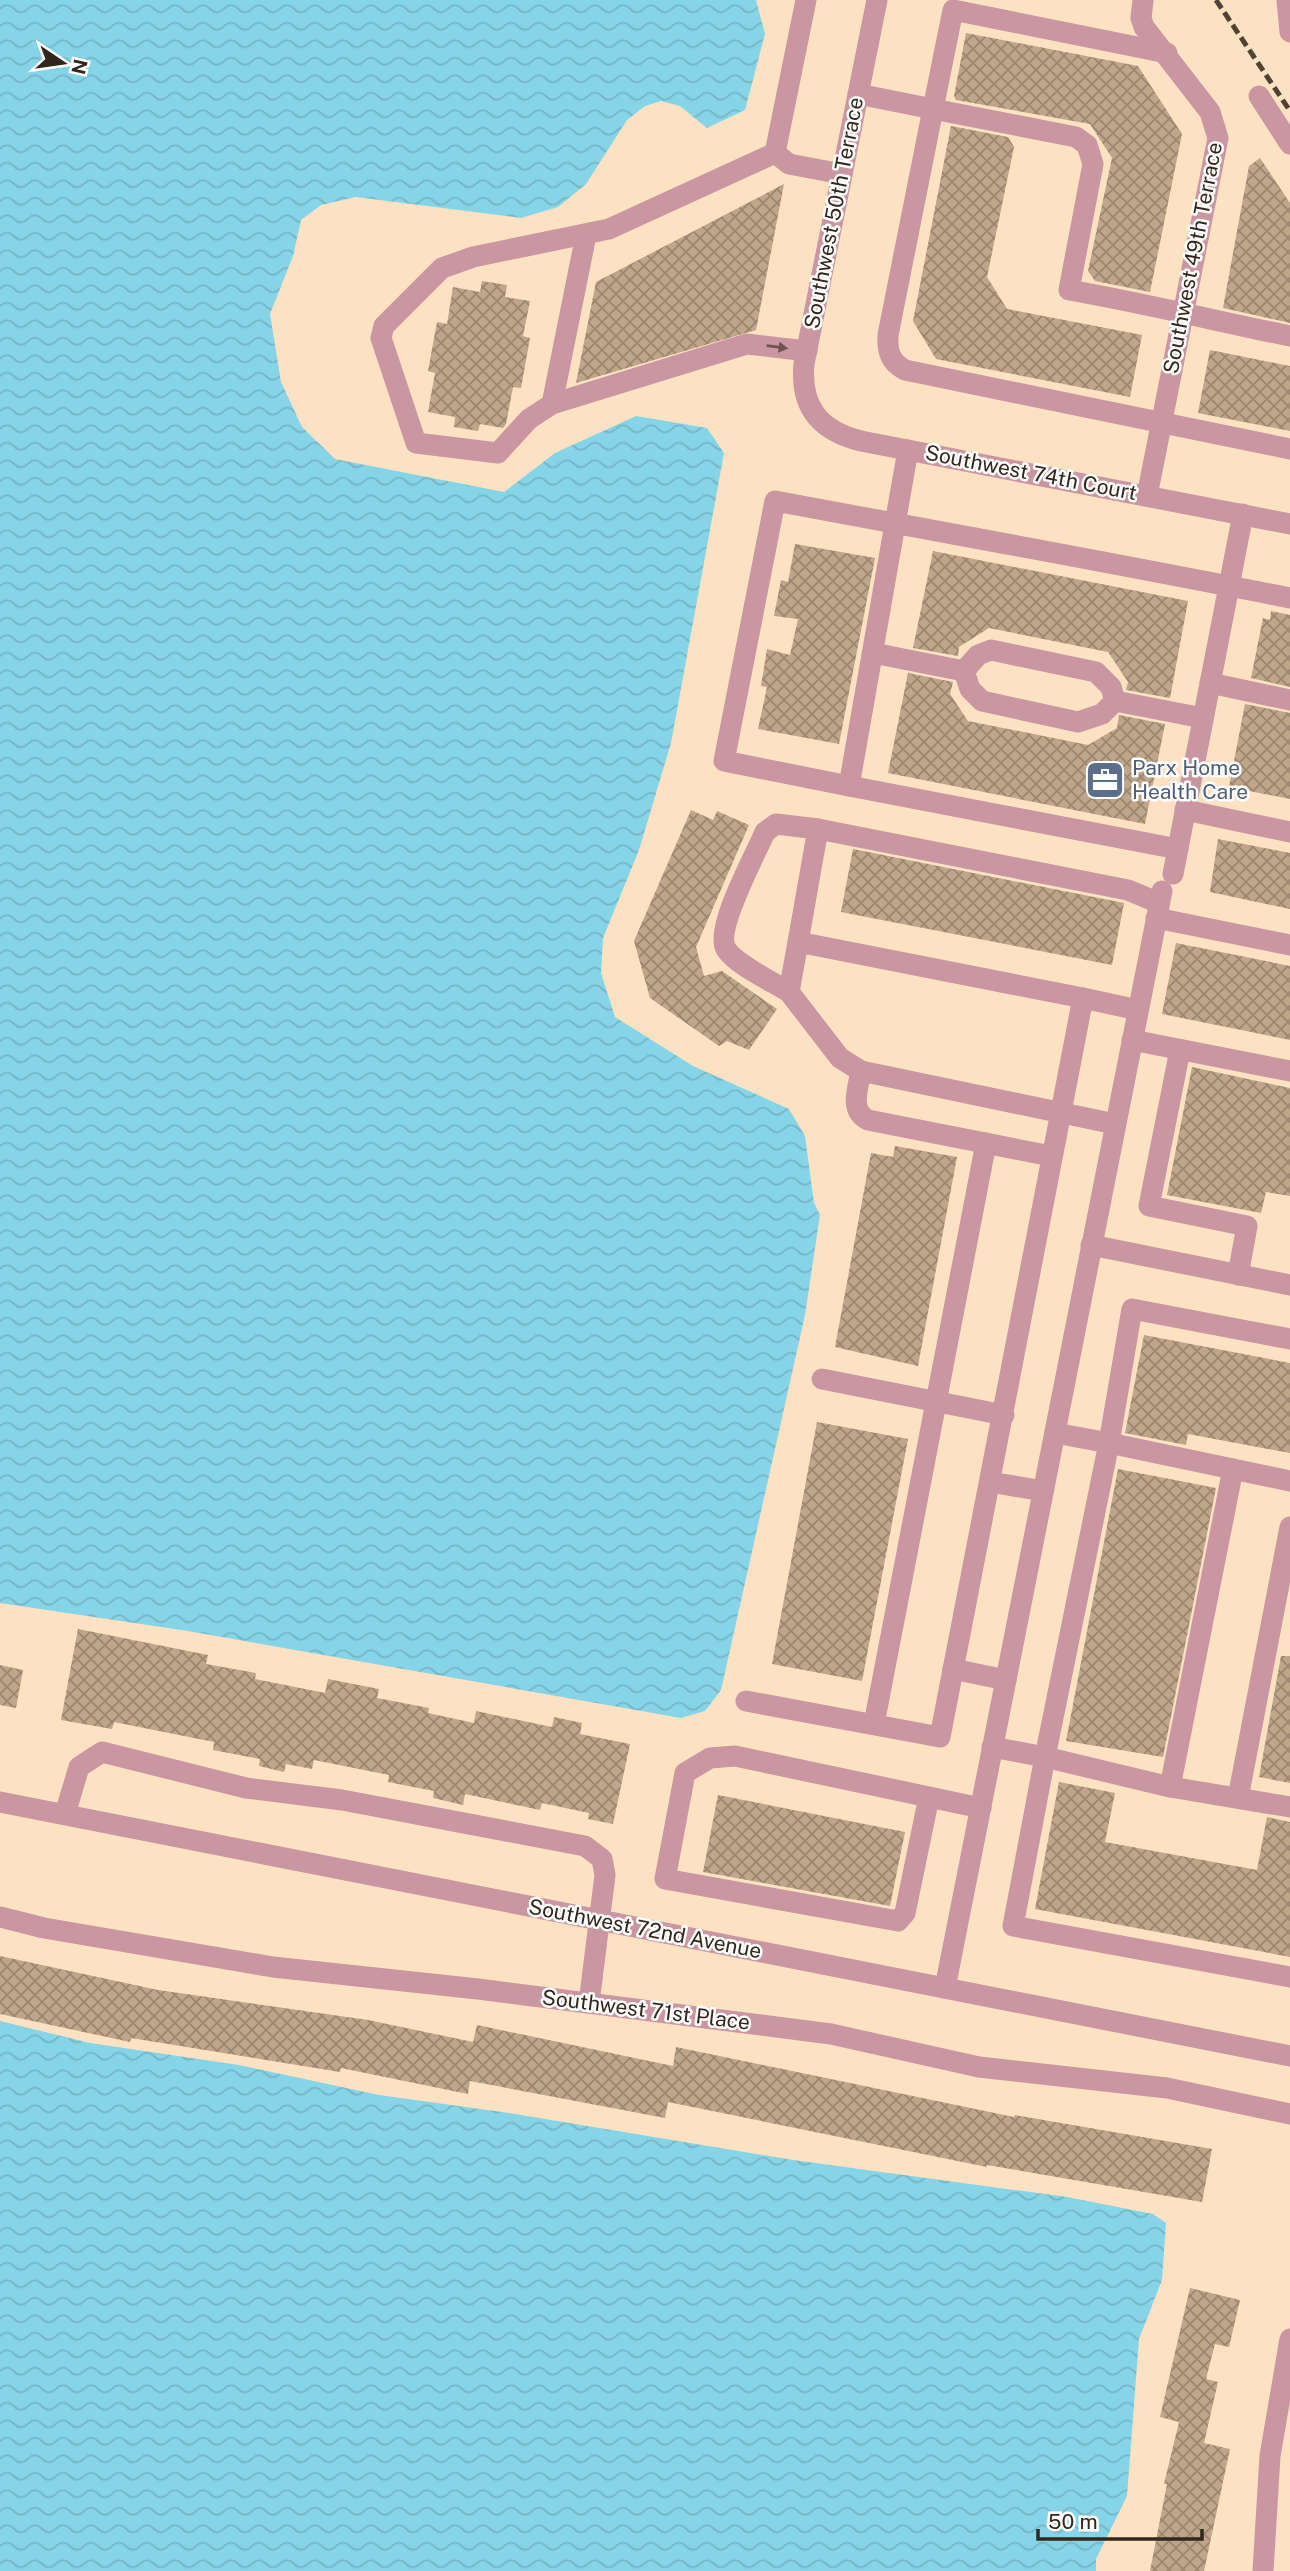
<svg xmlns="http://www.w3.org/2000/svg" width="1290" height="2571" viewBox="0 0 1290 2571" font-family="'Public Sans',sans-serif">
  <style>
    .water { fill: url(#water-waves) }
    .building { fill: url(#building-cross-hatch) }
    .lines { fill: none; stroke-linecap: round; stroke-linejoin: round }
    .minor { stroke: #c996a1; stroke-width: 21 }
    .rail { stroke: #504335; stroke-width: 5; stroke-dasharray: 10 5; stroke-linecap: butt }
    .oneway { fill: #6e5351 }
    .labels { text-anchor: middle; stroke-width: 5; stroke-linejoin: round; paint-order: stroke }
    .street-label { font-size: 21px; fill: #32271c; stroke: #fff }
    .service-label { font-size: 21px; fill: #4e5e75; stroke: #fff; text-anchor: start }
  </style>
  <defs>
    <pattern id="water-waves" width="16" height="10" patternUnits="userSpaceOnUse" patternTransform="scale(1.75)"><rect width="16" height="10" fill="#86d4e7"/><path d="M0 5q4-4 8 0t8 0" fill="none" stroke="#74b6c6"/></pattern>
    <pattern id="building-cross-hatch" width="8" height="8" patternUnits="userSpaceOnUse" patternTransform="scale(1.75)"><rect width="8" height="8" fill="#bfa589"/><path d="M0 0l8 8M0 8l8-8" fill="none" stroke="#9c866f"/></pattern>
  </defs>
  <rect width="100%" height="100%" fill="#fce1c3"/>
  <g class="water">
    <path d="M0,0H756L765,34L745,110L707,128L680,106L661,101L645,106L627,120L586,184L558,207L521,218L356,197L321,205L301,220L293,256L270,314L281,382L302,427L335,459L504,492L555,453L636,416L707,428L724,453L671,743L639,850L603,938L601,973L615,1017L693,1066L789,1109L805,1136L814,1203L820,1215L805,1315L721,1690L705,1711L681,1718L188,1631L0,1603Z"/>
    <path d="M0,2021L90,2043L239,2065L379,2095L509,2113L793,2160L1067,2197L1153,2214L1166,2223L1162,2280L1139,2339L1127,2496L1096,2559V2571H0Z"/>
  </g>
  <g class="building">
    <path d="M966,33L1138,66L1182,134L1150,292L1095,281L1088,271L1112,158L1090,124L956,100L954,96Z"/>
    <path d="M951,126L1008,137L1014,147L987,277L1007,309L1142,335L1130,397L936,359L913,321Z"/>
    <path d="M1260,158L1290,203V323L1223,308L1249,166Z"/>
    <path d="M784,184L756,330L576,383L596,282Z"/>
    <path d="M482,281L507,285L505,297L530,301L523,336L530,338L521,388L513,387L506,424L503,428L480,424L478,431L454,427L455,417L428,412L435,373L428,371L437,322L447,324L453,287L480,292Z"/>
    <path d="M1210,350L1290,366V431L1198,413Z"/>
    <path d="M795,544L875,558L839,744L758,729L767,687L761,686L767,649L790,655L798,619L774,616L781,580L788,582Z"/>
    <path d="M933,551L1188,601L1170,698L1126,690L1128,682L1108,652L989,628L959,647L958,656L913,648Z"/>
    <path d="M1271,611L1290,615V687L1251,678L1263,618L1270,620Z"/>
    <path d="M908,673L953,682L950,694L968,721L1088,745L1117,728L1119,715L1165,724L1145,824L888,773Z"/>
    <path d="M1245,704L1290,713V799L1229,787Z"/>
    <path d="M691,810L713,820L717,811L749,825L696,947L704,976L722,971L777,1009L749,1050L727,1041L719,1046L650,998L634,941Z"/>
    <path d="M1218,839L1290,853V909L1210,892Z"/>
    <path d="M853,849L1124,903L1112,965L841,912Z"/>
    <path d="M1176,943L1290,966V1040L1162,1014Z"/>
    <path d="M1192,1067L1290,1088V1196L1266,1192L1261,1213L1167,1195Z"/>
    <path d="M895,1146L957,1157L918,1366L835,1347L871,1153L893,1157Z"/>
    <path d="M1144,1335L1290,1363V1453L1188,1434L1186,1445L1125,1433Z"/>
    <path d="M817,1422L908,1439L862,1681L772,1664Z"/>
    <path d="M1118,1469L1216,1488L1163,1757L1066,1741Z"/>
    <path d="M78,1629L208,1655L206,1664L256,1673L255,1679L325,1693L328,1679L379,1689L377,1698L429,1708L428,1713L474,1723L476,1711L552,1727L554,1717L582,1723L580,1734L630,1744L613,1824L588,1819L589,1813L542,1803L540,1810L465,1794L463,1805L433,1798L434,1791L388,1782L389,1775L314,1760L312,1769L286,1764L284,1772L259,1766L260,1759L213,1750L214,1742L114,1722L112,1729L61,1720Z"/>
    <path d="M1281,1656H1290V1783L1259,1777Z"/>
    <path d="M0,1665L23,1670L16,1708L0,1705Z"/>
    <path d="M1059,1782L1115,1793L1105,1842L1257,1870L1267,1817L1290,1822V1957L1035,1909Z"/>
    <path d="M718,1795L905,1832L890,1906L703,1872Z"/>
    <path d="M0,1956L158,1990L368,2020L473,2042L477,2025L673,2066L676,2047L1014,2117L1015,2115L1212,2149L1202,2202L987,2165V2167L668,2102L665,2118L470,2081L468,2094L341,2068L340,2072L131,2038L130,2042L0,2014Z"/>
    <path d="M1190,2288L1240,2300L1229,2347L1215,2344L1206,2379L1218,2382L1204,2443L1230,2449L1204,2571H1150L1167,2484H1164L1179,2422L1160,2417Z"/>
  </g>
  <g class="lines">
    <g class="minor">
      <path d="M806,0L775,153L609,229L473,257L442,268L384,326L381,338L416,443L498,453L529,419L552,404L747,344L807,351"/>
      <path d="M877,0L804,364C800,407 820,431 861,441L1290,524"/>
      <path d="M1143,0L1141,18L1144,27L1210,112L1218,138L1147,496"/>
      <path d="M1287,0L1290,32"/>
      <path d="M1167,53L953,10L933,109L1076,137L1087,145L1093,164L1069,290C1144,303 1216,321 1290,336"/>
      <path d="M858,94L933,109L888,335C887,351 890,362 905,370L1290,449"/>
      <path d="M1259,96L1290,144"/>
      <path d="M775,153L789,164L842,174"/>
      <path d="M552,404L586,235"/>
      <path d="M908,450C888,562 869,674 849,786L724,761L775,501C947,533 1119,564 1290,598"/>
      <path d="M991,650L1096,672L1111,687L1115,701L1102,714L1078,722L982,701L970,689L964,671L978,655Z"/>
      <path d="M873,653L964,671"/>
      <path d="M1210,683L1290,700"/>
      <path d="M1115,701L1203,718"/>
      <path d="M849,786L1178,849"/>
      <path d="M1185,810L1290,832"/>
      <path d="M1173,874L1243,514"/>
      <path d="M1156,918L1290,945"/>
      <path d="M798,942L818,829"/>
      <path d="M789,992C773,982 735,964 726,949C714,929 756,854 765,832L776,824L818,829L1128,890L1159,903"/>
      <path d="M1083,998L798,942L789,992L840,1058L861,1071L1115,1124"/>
      <path d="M1132,1040L1290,1071"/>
      <path d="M1180,1050L1149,1206L1247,1226L1238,1275"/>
      <path d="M861,1071C858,1089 849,1110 868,1120L1051,1156"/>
      <path d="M1091,1245L1290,1285"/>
      <path d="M822,1379L1004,1415"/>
      <path d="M1055,1433L1109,1443L1132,1309L1290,1339"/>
      <path d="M1290,1481L1109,1443L1045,1757L1170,1787L1290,1807"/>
      <path d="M990,1482L1043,1491"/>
      <path d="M953,1669L1006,1680"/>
      <path d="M746,1701L940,1737L1083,998L1138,1010"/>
      <path d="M874,1724L986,1143"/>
      <path d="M992,1747L1045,1757L1013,1926L1290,1977"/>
      <path d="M1170,1787L1233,1469"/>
      <path d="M929,1797L905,1913L898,1921L665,1879L685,1773L710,1758L735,1756L981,1808"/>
      <path d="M1238,1798L1290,1527"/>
      <path d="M0,1802L1290,2056"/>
      <path d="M65,1814L79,1767L102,1752L246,1788L342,1800L585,1846L602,1859L605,1875L589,2003"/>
      <path d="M0,1917L44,1928L273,1967L478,1989L831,2034L979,2067L1167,2088L1290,2114"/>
      <path d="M945,1988L1162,891"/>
      <path d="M1263,2571L1270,2456L1290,2339"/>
    </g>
    <path class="rail" d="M1216,0L1290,111"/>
  </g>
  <defs><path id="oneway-solid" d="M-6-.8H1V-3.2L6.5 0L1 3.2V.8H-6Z" transform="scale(1.75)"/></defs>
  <use class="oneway" href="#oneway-solid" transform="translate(777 347) rotate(7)"/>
  <defs>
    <g id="office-square" transform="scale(2.0125)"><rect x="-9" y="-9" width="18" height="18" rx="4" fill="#5c6f8a" stroke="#fff"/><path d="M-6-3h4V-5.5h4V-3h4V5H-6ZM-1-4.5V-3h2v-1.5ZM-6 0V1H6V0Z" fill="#fff"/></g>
  </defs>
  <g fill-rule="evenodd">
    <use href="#office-square" x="1105" y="780"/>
  </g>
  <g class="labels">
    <g class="street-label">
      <text transform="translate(834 213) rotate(-79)" y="7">Southwest 50th Terrace</text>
      <text transform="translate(1193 258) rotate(-79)" y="7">Southwest 49th Terrace</text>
      <text transform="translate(1031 473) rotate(11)" y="7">Southwest 74th Court</text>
      <text transform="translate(645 1929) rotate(11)" y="7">Southwest 72nd Avenue</text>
      <text transform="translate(646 2010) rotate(7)" y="7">Southwest 71st Place</text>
    </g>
    <g class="service-label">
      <text x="1132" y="775">Parx Home<tspan x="1132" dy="24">Health Care</tspan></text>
    </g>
  </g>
  <g transform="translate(63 63) rotate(103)" stroke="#ffffff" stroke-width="5" paint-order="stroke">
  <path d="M0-5L12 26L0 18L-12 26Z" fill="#32271c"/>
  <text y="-10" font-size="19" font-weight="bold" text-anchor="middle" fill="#32271c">N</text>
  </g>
  <path d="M1038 2529v10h164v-10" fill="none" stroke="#32271c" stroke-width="3.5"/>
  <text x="1048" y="2529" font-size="21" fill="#32271c" stroke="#ffffff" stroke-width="5" paint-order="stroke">50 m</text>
</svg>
